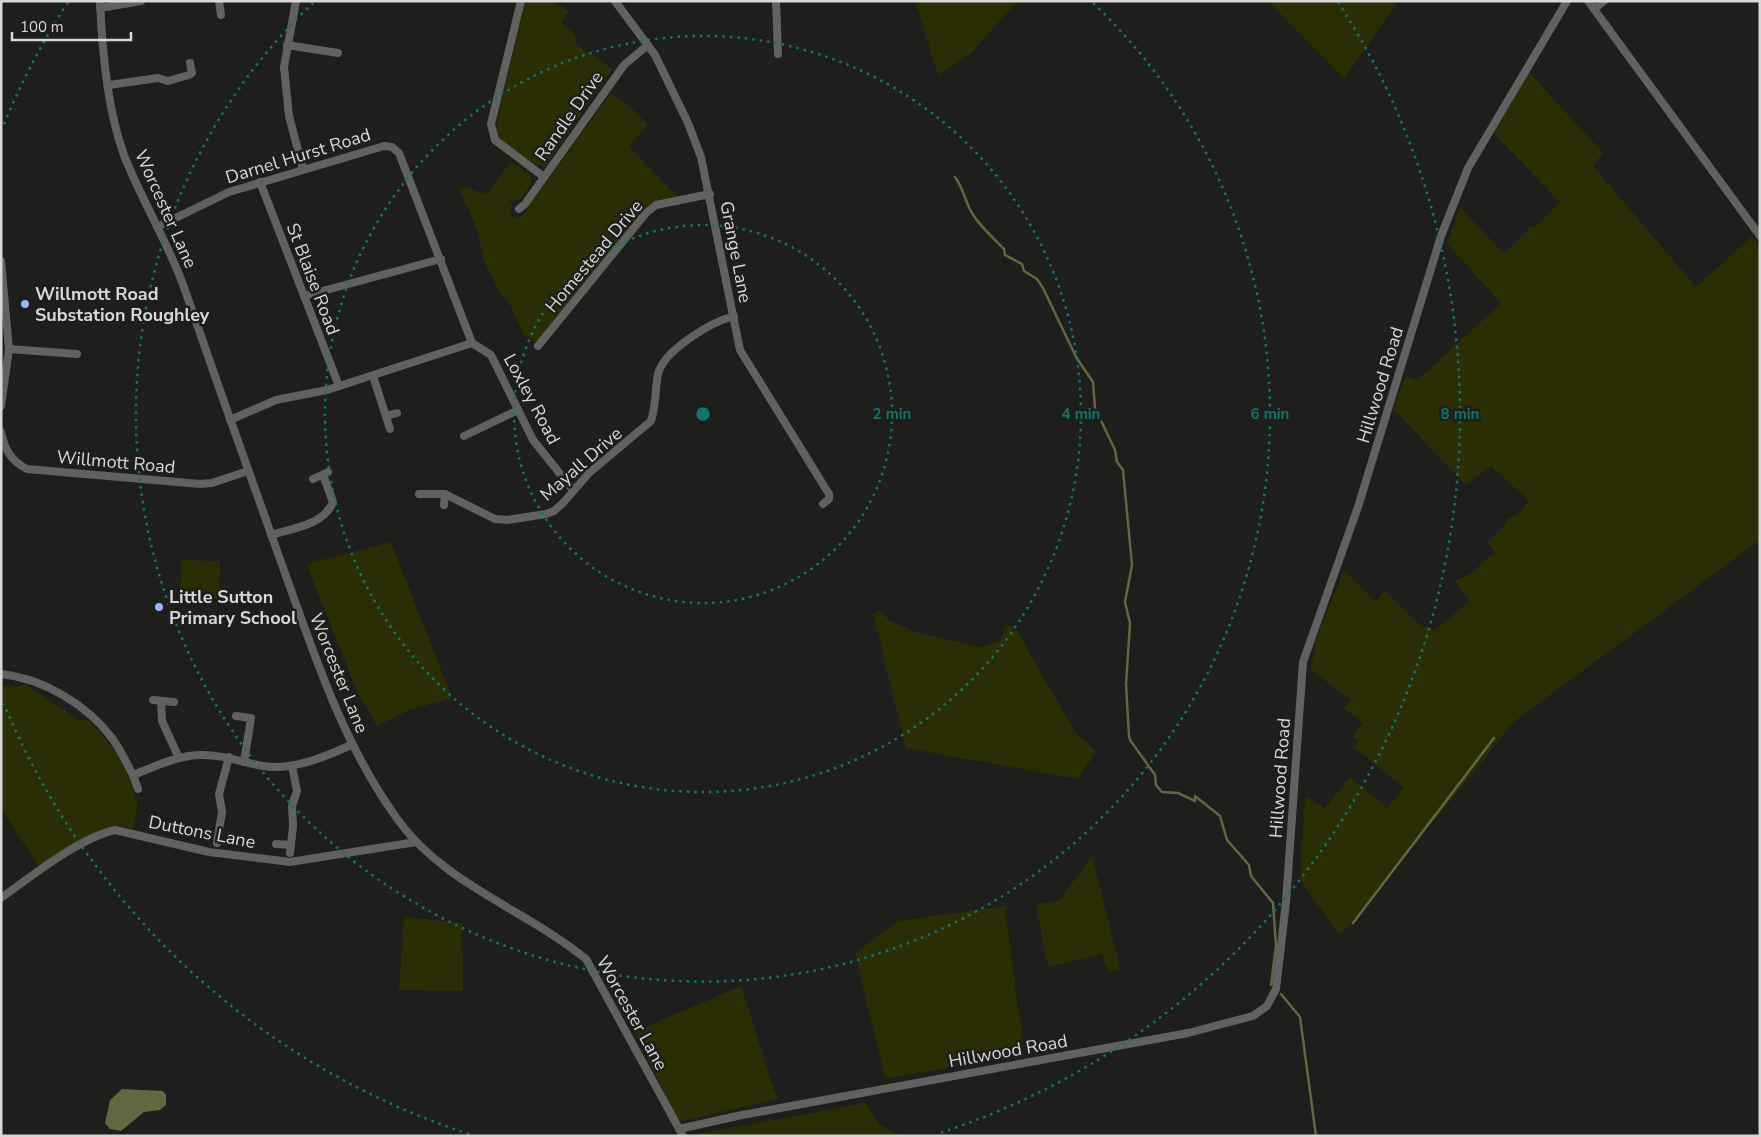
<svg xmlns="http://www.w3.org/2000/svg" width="1761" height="1137" viewBox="0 0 1761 1137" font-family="'Nunito Sans',sans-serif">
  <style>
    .green { fill: #2b2e05 }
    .water { fill: #63673f }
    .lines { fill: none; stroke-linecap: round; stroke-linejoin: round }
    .stream { stroke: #63673f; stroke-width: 2.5 }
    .minor { stroke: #616160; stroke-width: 8 }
    .ring { fill: none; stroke: #0f766e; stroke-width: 2.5; stroke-dasharray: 2.5 5 }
    .poi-dot { fill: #94b7fd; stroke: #1e1e1c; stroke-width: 2 }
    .labels { text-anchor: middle; stroke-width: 5; stroke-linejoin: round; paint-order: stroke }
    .street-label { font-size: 18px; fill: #d8d9d7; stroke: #1e1e1c }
    .poi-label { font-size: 18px; font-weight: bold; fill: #d8d9d7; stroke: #1e1e1c; text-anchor: start }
    .centre { fill: #0f766e; stroke: #1e1e1c; stroke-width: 2.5 }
    .ring-label { font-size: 15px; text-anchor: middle; font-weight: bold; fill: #0f766e; stroke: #1e1e1c; stroke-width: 5; stroke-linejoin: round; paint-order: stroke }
  </style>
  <rect width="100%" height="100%" fill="#1e1e1c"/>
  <g class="green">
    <path d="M526,1H552L569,11L561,23L576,36L575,43L612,69L545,167C537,167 502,145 498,137C495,131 497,123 498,116Z"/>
    <path d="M915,1H1018L971,53L938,75Z"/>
    <path d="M1268,1H1398L1344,79Z"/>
    <path d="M1529,72L1603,153L1593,166L1696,287L1752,236L1760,247V540L1514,722L1340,936L1300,880L1305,796L1325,808L1350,777L1387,808L1404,788L1354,747L1359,741L1352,736L1363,723L1344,708L1351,700L1311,670L1315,642L1344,570L1376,601L1385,591L1421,626L1435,630L1470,601L1455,581L1471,573L1495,552L1487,543L1508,522L1506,519L1517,515L1529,501L1491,466L1466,485L1393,409L1406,376L1418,380L1501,303L1447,244L1460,207L1504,254L1532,225L1534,227L1560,202L1494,134Z"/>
    <path d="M611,93L627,104L648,125L629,147L678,197L647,206L536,342L523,334L510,304L500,293L484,261L477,230L459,189L463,187L487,194L511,161L530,175L531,184L522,198L508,202L513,205L509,214L516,218L521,217Z"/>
    <path d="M391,542L452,698L409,710L377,726L357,691L306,564Z"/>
    <path d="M181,560L220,561L219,599L180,598Z"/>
    <path d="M880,610L890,621L918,633L981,647L1000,641L1006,624L1017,631L1075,732L1096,752L1078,779L906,748L873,614Z"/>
    <path d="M25,684L79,720H88L105,738L117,754L131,781L138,805L133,829L121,826L103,830L40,868L1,809V685L19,687Z"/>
    <path d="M1092,856L1121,970L1108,972L1102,954L1048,967L1036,904L1059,901Z"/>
    <path d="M1005,906L1024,1054L885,1079L855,953L898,921Z"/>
    <path d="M404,917L462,923L463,991L399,990Z"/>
    <path d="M741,986L777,1099L679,1122L634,1032Z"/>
    <path d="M866,1103L879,1124L901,1136L692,1135Z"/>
  </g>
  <path class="water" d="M122,1089L163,1091L166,1095V1105L160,1110L144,1112L121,1131L110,1129L105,1123L110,1100Z"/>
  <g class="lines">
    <g class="stream">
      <path d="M955,177C964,189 965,202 972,213C979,225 994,239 1004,249L1005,255L1022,264L1024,271L1037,279L1043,288L1076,357L1093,382L1095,408L1115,450L1117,462L1123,470L1132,565L1125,602L1130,623L1126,684L1129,736L1130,740L1155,775L1156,785L1162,792L1178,793L1195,801V796L1220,816L1227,840L1249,865L1251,876L1273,903L1276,946L1271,985"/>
      <path d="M1353,923L1494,738"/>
      <path d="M1281,994L1300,1017L1316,1136"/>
    </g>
    <g class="minor">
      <path d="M100,1C102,50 107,109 124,155C142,202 170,245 186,293C217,383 249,472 281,562C313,651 342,743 398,820C444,884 526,910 586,959L683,1136"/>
      <path d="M219,1L221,15"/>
      <path d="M296,1L284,67L289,116L303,169"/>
      <path d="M521,1L491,124L495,140L544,177"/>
      <path d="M615,1L655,55L688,123L701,157L740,350L829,494V499L823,504"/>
      <path d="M776,1L778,54"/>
      <path d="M1588,1L1760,236"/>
      <path d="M100,8L141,1"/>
      <path d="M1594,9L1604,1"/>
      <path d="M287,45L338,53"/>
      <path d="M109,85L158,78L168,81L189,75L192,73L190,63"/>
      <path d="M260,182L339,386"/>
      <path d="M519,209L525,204L624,65L648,45"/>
      <path d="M157,227L229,192L384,146L392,147L399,153L472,343"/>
      <path d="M1,261L9,349L1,406"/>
      <path d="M304,296L441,259"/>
      <path d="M538,346L646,213L656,205L710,194"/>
      <path d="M9,349L77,354"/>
      <path d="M373,376L390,429"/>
      <path d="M386,416L397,413"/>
      <path d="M230,420L276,400L327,390L472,343L491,355L533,440L573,490"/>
      <path d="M1,432C5,450 11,461 27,469L200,484L212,483L248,471"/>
      <path d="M464,436L518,410"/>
      <path d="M313,479L328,472"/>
      <path d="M419,494H445L495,519L507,520L546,514L554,511L563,503L589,473L651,421C656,406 655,390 658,374C664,350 711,322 734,316"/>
      <path d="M444,505L445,494"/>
      <path d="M271,535C293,528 324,525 333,502L323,475"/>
      <path d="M1,674C43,678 87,705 112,738C120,749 126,762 133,775C154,767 176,756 199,755C221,754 241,762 263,766C291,771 325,757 351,745"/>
      <path d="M153,700L174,702"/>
      <path d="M161,701L162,721L179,758"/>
      <path d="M236,716L251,718L244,762"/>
      <path d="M133,775L138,789"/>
      <path d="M217,843L222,812L219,794L229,757"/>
      <path d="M276,844L291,845"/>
      <path d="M290,853L293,826L292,806L297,791L292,766"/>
      <path d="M1,898C32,876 79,838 115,830L209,852L290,862L416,842"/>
      <path d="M679,1129L742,1115L1188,1033L1253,1016L1267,1006L1276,989L1286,902L1303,662L1358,507L1441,236L1468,168L1567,1"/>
    </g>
  </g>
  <g class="ring">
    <circle cx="703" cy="414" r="189"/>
    <circle cx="703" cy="414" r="378"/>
    <path d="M1093 3A567 567 0 1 1 313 3"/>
    <path d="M469 1134A757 757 0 0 1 4 704M4 124A757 757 0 0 1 68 2M1338 2A757 757 0 0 1 937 1134"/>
  </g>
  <g class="poi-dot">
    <circle cx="25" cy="304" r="5"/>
    <circle cx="159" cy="607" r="5"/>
  </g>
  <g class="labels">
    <g class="street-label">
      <text transform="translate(569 116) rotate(-55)" y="6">Randle Drive</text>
      <text transform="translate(298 156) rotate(-17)" y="6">Darnel Hurst Road</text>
      <text transform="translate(166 209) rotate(66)" y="6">Worcester Lane</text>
      <text transform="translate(736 252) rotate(79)" y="6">Grange Lane</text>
      <text transform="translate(594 256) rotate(-50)" y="6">Homestead Drive</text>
      <text transform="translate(313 279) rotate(69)" y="6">St Blaise Road</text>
      <text transform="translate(1380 385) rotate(-73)" y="6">Hillwood Road</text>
      <text transform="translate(532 399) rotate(62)" y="6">Loxley Road</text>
      <text transform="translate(116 462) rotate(5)" y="6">Willmott Road</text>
      <text transform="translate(581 464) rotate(-41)" y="6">Mayall Drive</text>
      <text transform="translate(339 673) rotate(68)" y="6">Worcester Lane</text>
      <text transform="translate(1280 778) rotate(-86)" y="6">Hillwood Road</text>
      <text transform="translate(202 832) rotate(11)" y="6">Duttons Lane</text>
      <text transform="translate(632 1013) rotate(61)" y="6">Worcester Lane</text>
      <text transform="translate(1008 1051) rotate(-10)" y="6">Hillwood Road</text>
    </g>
    <g class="poi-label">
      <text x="35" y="300">Willmott Road<tspan x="35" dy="21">Substation Roughley</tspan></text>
      <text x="169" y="603">Little Sutton<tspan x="169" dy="21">Primary School</tspan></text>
    </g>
  </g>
  <circle cx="703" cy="414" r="8" class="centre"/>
  <g class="ring-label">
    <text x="892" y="419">2 min</text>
    <text x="1081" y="419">4 min</text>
    <text x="1270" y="419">6 min</text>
    <text x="1460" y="419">8 min</text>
  </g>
  <rect width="1761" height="1137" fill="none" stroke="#d8d9d7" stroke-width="5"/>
  <path d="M12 32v8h119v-8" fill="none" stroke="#d8d9d7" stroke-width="2.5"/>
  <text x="20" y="32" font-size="15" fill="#d8d9d7" stroke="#1e1e1c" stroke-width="4" paint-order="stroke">100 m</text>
</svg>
